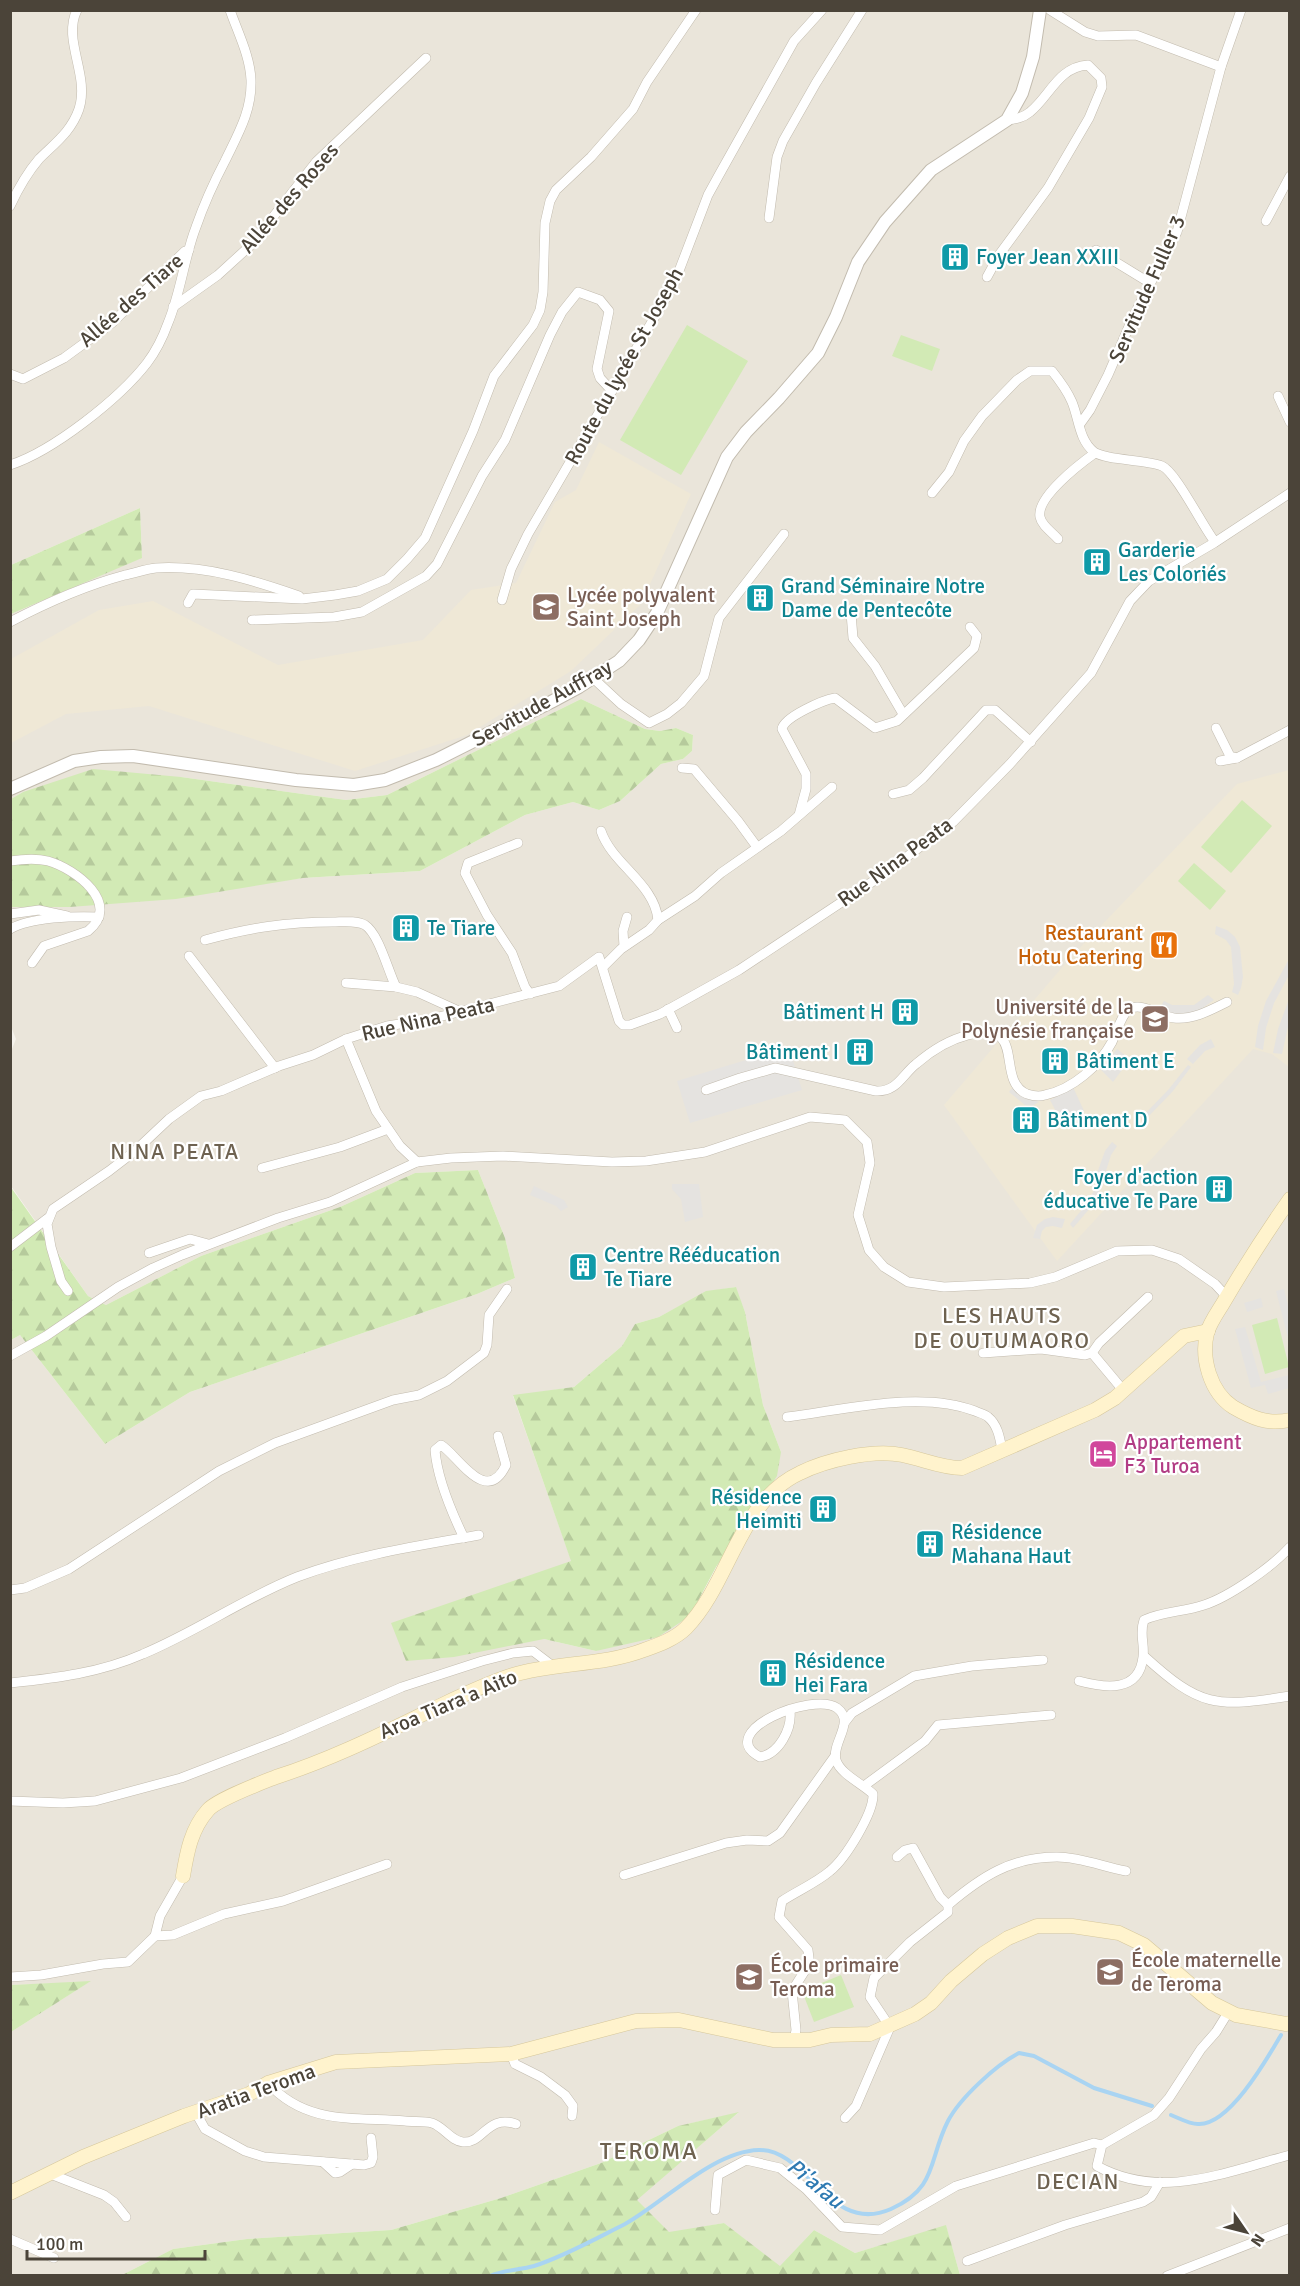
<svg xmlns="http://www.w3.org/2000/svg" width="1300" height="2286" viewBox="0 0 1300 2286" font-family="Signika,sans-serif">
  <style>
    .residential { fill: #eae5da; fill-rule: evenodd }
    .education { fill: #efe8d6 }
    .forest { fill: url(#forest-firs) }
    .garden { fill: #d2eab5 }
    .parking { fill: #e5e3e0 }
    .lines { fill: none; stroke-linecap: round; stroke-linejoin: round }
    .stream { stroke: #a9d4f2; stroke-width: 4 }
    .minor-casing { stroke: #c2bbae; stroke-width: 10 }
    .tertiary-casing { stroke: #c2bbae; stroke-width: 14 }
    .secondary-casing { stroke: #d6c79b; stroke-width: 15 }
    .minor { stroke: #fff; stroke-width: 9 }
    .tertiary { stroke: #fff; stroke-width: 12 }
    .secondary { stroke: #fff3cd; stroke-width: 14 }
    .labels { text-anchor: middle; stroke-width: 4.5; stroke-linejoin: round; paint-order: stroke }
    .street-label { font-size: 21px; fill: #4b4439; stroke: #fff }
    .culture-label { font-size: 21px; fill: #0d838f; stroke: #fff; text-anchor: start }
    .education-label { font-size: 21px; fill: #785e54; stroke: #fff; text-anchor: start }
    .food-label { font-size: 21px; fill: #c56008; stroke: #fff; text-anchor: end }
    .hotel-label { font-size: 21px; fill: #b23c85; stroke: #fff; text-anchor: start }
    .neighbourhood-label { font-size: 22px; letter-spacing: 1.5px; fill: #6e6250; stroke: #fff }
    .water-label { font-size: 22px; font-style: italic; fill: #2e7ab2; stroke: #fff }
    .quarter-label { font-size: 24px; letter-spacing: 1.5px; fill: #6e6250; stroke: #fff }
  </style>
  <defs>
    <pattern id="forest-firs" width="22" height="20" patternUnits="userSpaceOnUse" patternTransform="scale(1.5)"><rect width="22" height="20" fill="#d2eab5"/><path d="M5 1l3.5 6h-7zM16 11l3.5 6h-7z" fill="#b6ca9c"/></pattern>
  </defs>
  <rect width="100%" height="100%" fill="#f6f3ec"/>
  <path class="residential" d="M10,11H1289V2275H960L946,2226L855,2253L814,2230L780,2267L724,2223L669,2233L636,2200L738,2113L678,2126L601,2163L501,2198L391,2230L247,2239L173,2249L122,2275H11V2032L89,1982L11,1985V1340L20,1335L105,1444L190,1392L477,1294L515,1278L505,1238L478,1170L415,1173L340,1207L201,1256L106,1305L88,1296L11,1186L10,1054L16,1039L10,1024L11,907H70L303,878L420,871L525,815L573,802L599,810L620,801L661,764L683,759L692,751L693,735L676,728L660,731L645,729L581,699L387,795L346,800L181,777L23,792L11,799V614L142,557L140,508L11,565ZM735,1287L745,1312L763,1405L781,1452L690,1616L596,1651L544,1639L571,1560L513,1396L574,1387L622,1346L635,1324L659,1317L706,1292Z"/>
  <g class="education">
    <path d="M599,442L691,494L641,604L571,671L467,735L355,771L149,706L66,714L11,743V659L99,610L153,601L278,665L423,640L471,590L516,583L555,502L576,490Z"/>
    <path d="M1289,770V1067L1272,1054L1253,1049L1057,1261L944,1105L1072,956L1237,784Z"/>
  </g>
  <g class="forest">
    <path d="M140,508L142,558L11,614V565Z"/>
    <path d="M581,699L645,729L660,731L676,728L693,735L692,751L683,759L661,764L620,801L599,810L573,802L525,815L420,871L303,878L176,899L70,907H11V799L23,792L93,769L181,777L346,800L387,795Z"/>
    <path d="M478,1170L505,1238L515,1278L477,1294L190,1392L105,1444L20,1335L11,1340L10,1186L88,1296L106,1305L201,1256L340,1207L415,1173Z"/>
    <path d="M736,1287L745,1312L763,1405L781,1452L777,1476L716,1567L690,1616L658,1637L596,1651L544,1639L454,1657L406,1661L391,1623L571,1561L513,1395L574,1387L622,1346L635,1324L659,1317L706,1291Z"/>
    <path d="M91,1981L11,2032V1985Z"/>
    <path d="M739,2112L637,2200L669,2232L724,2223L780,2266L814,2230L855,2253L946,2225L960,2275H122L173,2249L247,2239L391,2230L501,2198L601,2163L678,2126Z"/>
  </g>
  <g class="garden">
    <path d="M687,325L748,361L681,475L620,440Z"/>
    <path d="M901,335L940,349L932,371L892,356Z"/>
    <path d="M1242,800L1272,826L1231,873L1201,847Z"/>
    <path d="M1194,863L1226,891L1210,910L1178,881Z"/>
    <path d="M1277,1318L1289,1367L1265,1374L1252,1325Z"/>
    <path d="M841,1975L854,2007L814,2022L802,1991Z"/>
  </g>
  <g class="parking">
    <path d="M1216,926L1227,930L1235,937L1240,947L1243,977L1241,988L1238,995L1232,992L1234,984L1231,947L1226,940L1215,934Z"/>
    <path d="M1289,959V975L1274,1003L1266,1028L1263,1050L1255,1047L1258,1026L1266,1001Z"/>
    <path d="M1208,995L1214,1000L1197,1012L1187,1014H1174L1159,1009L1164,1001L1172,1005H1194Z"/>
    <path d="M1289,999V1022L1282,1054L1273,1053L1278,1029Z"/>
    <path d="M1211,1039L1215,1047L1205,1051L1193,1064L1187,1059L1200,1045Z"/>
    <path d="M789,1047L802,1090L690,1123L677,1081Z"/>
    <path d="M1117,1049L1130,1059L1113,1082L1101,1070Z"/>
    <path d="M1188,1065L1191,1067L1173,1091L1145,1120L1142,1117L1169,1089Z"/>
    <path d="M1073,1087L1084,1111L1062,1123L1050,1100Z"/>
    <path d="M1012,1088L1019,1095L1039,1102L1032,1106L1025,1105L1009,1092Z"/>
    <path d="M1112,1142L1117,1146L1111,1155L1099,1193L1090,1208L1073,1228L1070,1224L1085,1206L1099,1182L1095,1179L1105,1151Z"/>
    <path d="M672,1184H699L703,1217L685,1222L681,1199L672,1189Z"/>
    <path d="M534,1186L564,1200L568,1207L561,1211L556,1206L530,1195Z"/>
    <path d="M1053,1217L1065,1219L1062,1228L1053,1226L1046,1227L1042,1231L1040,1239L1033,1238L1037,1225L1045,1219Z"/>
    <path d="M1284,1289L1289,1309V1342L1276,1291Z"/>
    <path d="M1261,1298L1263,1307L1247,1312L1244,1303Z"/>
    <path d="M1245,1327L1261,1382L1289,1375V1388L1268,1394L1265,1385L1251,1388L1235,1329Z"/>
  </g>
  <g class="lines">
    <g class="stream">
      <path d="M1171,2115C1179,2118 1189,2124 1198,2124C1229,2126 1267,2059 1281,2035"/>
      <path d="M490,2276C504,2270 519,2270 534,2266C563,2257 597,2238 625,2224C663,2203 713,2151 759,2150C808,2149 829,2236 891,2209C938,2188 928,2160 948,2121C960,2098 996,2065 1019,2053L1034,2056L1094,2088L1152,2106"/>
    </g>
    <g class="minor-casing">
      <g id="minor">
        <path d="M1050,10L1085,32L1098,36L1136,35L1221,67"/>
        <path d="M10,206C18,189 27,173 39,159C55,143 71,132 79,109C90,75 62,40 77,10"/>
        <path d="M769,218L777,157L783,141L816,83L862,10"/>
        <path d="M1266,221L1290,176"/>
        <path d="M1096,250L1150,283"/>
        <path d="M987,277L999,255L1048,188L1089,118L1102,87L1101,78L1088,65C1058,67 1050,96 1030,112C1023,118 1015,119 1007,120"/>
        <path d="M173,307L218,275L252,244L316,162L426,58"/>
        <path d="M10,374L23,379L64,358L112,323L185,251L189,250"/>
        <path d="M1278,396L1290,422"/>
        <path d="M1080,424L1090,410L1108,375L1133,317L1177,232L1221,67L1241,10"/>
        <path d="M10,465C53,451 119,399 147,363C156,351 163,337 168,323C181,292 184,258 196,227C204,204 214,182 225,161C238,134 252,111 251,80C250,56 238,33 230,10"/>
        <path d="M932,493L949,472L964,441L982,416L1017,380L1030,371H1052C1060,381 1067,390 1072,402C1079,419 1079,440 1094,452C1108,461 1145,459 1162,466C1176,472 1203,527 1215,542"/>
        <path d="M1058,539C1052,532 1042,526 1040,517C1036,497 1081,463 1095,453"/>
        <path d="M502,600L511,569L528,534L674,284L708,195L719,175L794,41L822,10"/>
        <path d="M188,603L193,594L302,599L335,595L358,591L387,579L407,559L425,538L473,431L494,376L533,325L540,310L543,292L545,223L550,201L556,190L591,157L633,109L647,82L696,10"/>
        <path d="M851,613L853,638L875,666L903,714"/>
        <path d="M252,620L334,617L362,612L426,576L437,564L482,476L505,440L550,335L562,312L578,292L600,300L609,311L597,369L600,378L612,391"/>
        <path d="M10,622C48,602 84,586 125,575C135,573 146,569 156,568C205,565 253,580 299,596"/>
        <path d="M593,678L621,704L649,723L667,714L681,703L704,676L719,618L784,534"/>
        <path d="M1216,728L1230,756L1237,758"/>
        <path d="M1220,761L1237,758L1290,730"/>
        <path d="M682,768L694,769L738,821L757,847"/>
        <path d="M893,794L909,790L923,778L986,710H995L1031,742"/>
        <path d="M799,815L806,789V774L782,729C784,717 823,700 835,698L875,728L897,721L974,648L977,636L970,627"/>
        <path d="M601,831C612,864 655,884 658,920"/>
        <path d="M518,843L468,863L465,873L487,915L512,953L525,987L530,994"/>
        <path d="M10,861C23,859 36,858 48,861C76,869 122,904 88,931L44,946L32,963"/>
        <path d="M10,914L39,910L67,916"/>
        <path d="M10,929C32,917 74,916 99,917"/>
        <path d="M205,940C249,928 286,922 333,922C342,922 356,920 365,925C379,934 388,971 396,987"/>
        <path d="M624,946L623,931L627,917"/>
        <path d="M189,956L275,1068"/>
        <path d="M603,967L621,949L649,930L658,920L695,896L721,873L781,831L832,787"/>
        <path d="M346,983L396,987L417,992L461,1012"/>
        <path d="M668,1009L677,1028"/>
        <path d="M706,1090L740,1078L775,1068L876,1091C897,1092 902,1075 916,1064C931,1051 948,1040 968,1035C1029,1019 994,1080 1027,1094C1033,1096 1039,1097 1045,1095C1073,1089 1099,1066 1112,1042C1117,1031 1120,1019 1128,1009C1144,1002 1158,1016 1174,1018C1193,1020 1211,1010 1227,1002"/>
        <path d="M262,1168L340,1147L388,1129"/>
        <path d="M10,1247L48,1218"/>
        <path d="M149,1253L190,1239L208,1244"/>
        <path d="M68,1291L61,1281L51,1247L47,1224L53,1209L109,1171L135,1151L169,1119L201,1096L221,1091L279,1066L313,1055L346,1039"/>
        <path d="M1227,1297L1215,1284L1179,1259L1152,1250L1117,1251L1055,1277L1030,1283L944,1287L908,1282L884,1267L869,1250L858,1215L870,1163L867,1142L845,1120L810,1117L705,1152L646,1161L612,1162L503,1156L451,1158L417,1162L400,1146L376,1111L346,1039L387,1026L431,1019L559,986L599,957L619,1021L623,1025H630L660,1014L739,970L884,874L953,822L1010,764L1091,673L1130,601L1149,581L1214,543L1290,493"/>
        <path d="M983,1353L1041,1349L1085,1355L1092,1353L1123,1390"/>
        <path d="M1092,1353L1099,1343L1148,1297"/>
        <path d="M10,1356L46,1336L118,1287L153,1268L182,1255L278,1218L330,1202L417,1162"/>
        <path d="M787,1417C844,1410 921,1390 975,1411C979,1413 985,1414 988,1417C998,1425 1000,1439 1002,1450"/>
        <path d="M464,1538C452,1513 437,1477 435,1450L441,1445C458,1455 486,1507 506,1465L498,1436"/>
        <path d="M10,1590L25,1588L69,1569L219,1471L275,1443L393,1400L419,1395L447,1381L484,1353L487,1345L489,1315L507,1289"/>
        <path d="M1144,1656C1200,1707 1215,1708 1290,1696"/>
        <path d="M1079,1681C1105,1688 1139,1693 1143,1657C1145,1644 1139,1634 1144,1620C1164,1611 1184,1612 1204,1605C1229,1597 1272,1567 1290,1547"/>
        <path d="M10,1683C56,1678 100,1673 143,1654C196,1632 244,1598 297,1577C356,1555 417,1546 479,1535"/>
        <path d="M790,1711C792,1729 779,1754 760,1757C713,1732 813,1691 837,1708C856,1722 831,1743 836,1760C840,1774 863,1784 873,1794C874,1813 845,1859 830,1871C816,1883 797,1891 782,1901L779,1917L808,1950L809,1958L804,1972L792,1991L796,2030L794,2041"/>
        <path d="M845,1722L852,1713L914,1676L972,1666L1043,1660"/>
        <path d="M864,1786L925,1741L938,1725L1051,1715"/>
        <path d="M10,1801L63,1803L95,1801L181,1778L285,1738L402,1687L482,1661L513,1653L533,1651L554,1667"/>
        <path d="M897,1857L905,1850L913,1848L940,1897L948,1905"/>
        <path d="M624,1875L726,1843L747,1840L768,1841L780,1833L835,1756"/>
        <path d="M155,1936L173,1935L224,1914L283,1901L387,1864"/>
        <path d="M10,1977L41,1975L103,1964L128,1962L155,1936L160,1916L183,1876"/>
        <path d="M1229,2011L1216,2032L1201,2049L1169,2098L1154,2115L1102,2145L1097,2166C1161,2201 1225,2172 1290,2155"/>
        <path d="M511,2054L515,2064L541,2077L565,2095L573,2106L572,2116"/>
        <path d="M268,2083C306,2125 354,2117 405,2121C413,2122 424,2121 432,2123C444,2127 451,2141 463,2142C483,2144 487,2114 516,2124"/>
        <path d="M196,2113L205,2129L245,2151L264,2157L364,2165L371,2163L373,2157L371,2138"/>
        <path d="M845,2118L856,2106L890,2027L870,1997L874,1978L910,1942L948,1912V1905C981,1877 1011,1857 1057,1857C1080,1857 1104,1867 1126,1871"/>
        <path d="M323,2162L335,2173L340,2172L352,2164"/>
        <path d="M48,2173L104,2195L114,2202L126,2217"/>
        <path d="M715,2210L718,2175L746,2160L780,2168L806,2189L842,2227L880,2230L956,2186L1094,2143L1102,2145"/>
        <path d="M10,2239L54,2258"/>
        <path d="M967,2261L1065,2225L1143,2202L1151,2197L1160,2182"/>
        <path d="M1167,2276L1290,2228"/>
      </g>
    </g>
    <g class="tertiary-casing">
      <path id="tertiary" d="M10,789L74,761L101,757L133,756L296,780L354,785L385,780L436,760L551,702L579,687L619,661L639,640L657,613L727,457L746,432L779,398L818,353L836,317L858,262L885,222L931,170L1007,120L1022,93L1033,57L1040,10"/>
    </g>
    <g class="secondary-casing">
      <g id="secondary">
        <path d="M1290,1199C1266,1233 1243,1269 1222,1305C1217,1313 1210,1323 1207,1333C1201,1358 1210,1392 1233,1407C1252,1418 1268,1425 1290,1420"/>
        <path d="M183,1876C187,1852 191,1829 208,1810C218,1799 261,1783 276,1777C326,1761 374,1738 421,1715C451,1701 481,1685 513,1675C555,1662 602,1666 644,1650C658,1645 675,1639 686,1628C730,1583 739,1501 800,1473C826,1460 873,1449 902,1455C923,1459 941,1468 962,1468L1095,1410L1115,1398L1184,1336L1208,1331"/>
        <path d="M10,2193L83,2157L184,2116L249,2094L268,2083L336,2062L511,2054L636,2021L679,2020L773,2040H810L831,2035L870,2034L915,2014L931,2003L951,1981L983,1954L1008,1938L1037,1926H1072L1119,1933L1144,1945L1212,2003L1236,2015L1286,2024L1290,2023"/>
      </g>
    </g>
    <use href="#minor" class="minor"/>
    <use href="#tertiary" class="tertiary"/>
    <use href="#secondary" class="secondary"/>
  </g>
  <defs>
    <g id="building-square" transform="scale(1.5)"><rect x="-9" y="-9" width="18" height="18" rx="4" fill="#0f9aa8" stroke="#fff"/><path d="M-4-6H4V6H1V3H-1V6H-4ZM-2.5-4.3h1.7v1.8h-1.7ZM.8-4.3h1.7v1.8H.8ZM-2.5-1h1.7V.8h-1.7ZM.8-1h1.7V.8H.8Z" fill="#fff"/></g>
    <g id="school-square" transform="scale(1.5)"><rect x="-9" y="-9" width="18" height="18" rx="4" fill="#8d6e63" stroke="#fff"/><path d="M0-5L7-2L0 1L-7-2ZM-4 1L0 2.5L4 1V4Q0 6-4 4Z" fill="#fff"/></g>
    <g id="restaurant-square" transform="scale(1.5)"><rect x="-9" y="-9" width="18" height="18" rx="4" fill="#e8710a" stroke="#fff"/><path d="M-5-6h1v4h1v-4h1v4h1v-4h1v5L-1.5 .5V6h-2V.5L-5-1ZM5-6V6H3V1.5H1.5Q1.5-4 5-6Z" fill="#fff"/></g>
    <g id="university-square" transform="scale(1.5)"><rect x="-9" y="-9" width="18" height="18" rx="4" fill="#8d6e63" stroke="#fff"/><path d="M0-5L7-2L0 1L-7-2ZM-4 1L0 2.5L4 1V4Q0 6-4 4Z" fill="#fff"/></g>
    <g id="hotel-square" transform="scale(1.5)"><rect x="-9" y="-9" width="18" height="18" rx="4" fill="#d1479c" stroke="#fff"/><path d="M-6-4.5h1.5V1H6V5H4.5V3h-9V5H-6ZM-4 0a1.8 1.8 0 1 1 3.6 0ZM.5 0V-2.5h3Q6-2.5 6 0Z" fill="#fff"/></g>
  </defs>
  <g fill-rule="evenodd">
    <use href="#building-square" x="955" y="257"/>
    <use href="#building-square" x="1097" y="562"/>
    <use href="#building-square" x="760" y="598"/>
    <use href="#school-square" x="546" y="607"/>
    <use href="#building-square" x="406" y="928"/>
    <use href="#restaurant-square" x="1164" y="945"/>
    <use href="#building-square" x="905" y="1012"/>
    <use href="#university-square" x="1155" y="1019"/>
    <use href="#building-square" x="860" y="1052"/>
    <use href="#building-square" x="1055" y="1061"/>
    <use href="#building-square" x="1026" y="1120"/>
    <use href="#building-square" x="1219" y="1189"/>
    <use href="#building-square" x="583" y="1267"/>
    <use href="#hotel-square" x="1103" y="1454"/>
    <use href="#building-square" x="823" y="1509"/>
    <use href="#building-square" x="930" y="1544"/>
    <use href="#building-square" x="773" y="1673"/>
    <use href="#school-square" x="1110" y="1972"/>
    <use href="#school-square" x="749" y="1977"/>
  </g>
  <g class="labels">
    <g class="street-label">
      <text transform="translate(289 198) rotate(-49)" y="7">Allée des Roses</text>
      <text transform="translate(1147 289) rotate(-66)" y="7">Servitude Fuller 3</text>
      <text transform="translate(131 300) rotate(-41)" y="7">Allée des Tiare</text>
      <text transform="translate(624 366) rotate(-61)" y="7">Route du lycée St Joseph</text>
      <text transform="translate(542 703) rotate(-29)" y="7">Servitude Auffray</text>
      <text transform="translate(895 862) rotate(-36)" y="7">Rue Nina Peata</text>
      <text transform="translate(428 1019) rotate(-13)" y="7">Rue Nina Peata</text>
      <text transform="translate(448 1704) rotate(-23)" y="7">Aroa Tiara'a Aito</text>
      <text transform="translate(256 2091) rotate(-20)" y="7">Aratia Teroma</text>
    </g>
    <g class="culture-label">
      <text x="976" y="264">Foyer Jean XXIII</text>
      <text x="1118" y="557">Garderie<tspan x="1118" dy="24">Les Coloriés</tspan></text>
      <text x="781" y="593">Grand Séminaire Notre<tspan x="781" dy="24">Dame de Pentecôte</tspan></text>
      <text x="427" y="935">Te Tiare</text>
      <text x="884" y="1019" text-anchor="end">Bâtiment H</text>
      <text x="839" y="1059" text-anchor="end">Bâtiment I</text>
      <text x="1076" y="1068">Bâtiment E</text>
      <text x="1047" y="1127">Bâtiment D</text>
      <text x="1198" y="1184" text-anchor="end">Foyer d'action<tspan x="1198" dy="24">éducative Te Pare</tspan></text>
      <text x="604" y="1262">Centre Rééducation<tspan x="604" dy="24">Te Tiare</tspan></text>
      <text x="802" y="1504" text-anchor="end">Résidence<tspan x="802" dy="24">Heimiti</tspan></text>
      <text x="951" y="1539">Résidence<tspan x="951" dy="24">Mahana Haut</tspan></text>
      <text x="794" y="1668">Résidence<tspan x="794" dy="24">Hei Fara</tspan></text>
    </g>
    <g class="education-label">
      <text x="567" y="602">Lycée polyvalent<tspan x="567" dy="24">Saint Joseph</tspan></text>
      <text x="1134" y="1014" text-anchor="end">Université de la<tspan x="1134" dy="24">Polynésie française</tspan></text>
      <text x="1131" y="1967">École maternelle<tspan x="1131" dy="24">de Teroma</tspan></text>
      <text x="770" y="1972">École primaire<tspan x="770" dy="24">Teroma</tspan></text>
    </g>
    <g class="food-label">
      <text x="1143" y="940">Restaurant<tspan x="1143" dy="24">Hotu Catering</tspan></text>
    </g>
    <g class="hotel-label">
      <text x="1124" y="1449">Appartement<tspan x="1124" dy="24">F3 Turoa</tspan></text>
    </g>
    <g class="neighbourhood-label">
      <text x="175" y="1159">NINA PEATA</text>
      <text x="1002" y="1323">LES HAUTS<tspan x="1002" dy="25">DE OUTUMAORO</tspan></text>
      <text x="1078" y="2189">DECIAN</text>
    </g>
    <g class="water-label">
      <text transform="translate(816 2183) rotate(39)" y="8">Pi'afau</text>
    </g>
    <g class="quarter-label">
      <text x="649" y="2159">TEROMA</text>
    </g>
  </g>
  <rect width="1300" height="2286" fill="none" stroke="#4b4439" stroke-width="24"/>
  <g transform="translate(1246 2232) rotate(125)" stroke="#ffffff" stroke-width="4.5" paint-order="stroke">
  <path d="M0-4.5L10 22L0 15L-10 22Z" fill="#4b4439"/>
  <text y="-9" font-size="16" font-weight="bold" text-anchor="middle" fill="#4b4439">N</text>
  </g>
  <path d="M27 2250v9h178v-9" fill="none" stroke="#4b4439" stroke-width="3"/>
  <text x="36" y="2250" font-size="18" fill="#4b4439" stroke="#ffffff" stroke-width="4.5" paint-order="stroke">100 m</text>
</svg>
